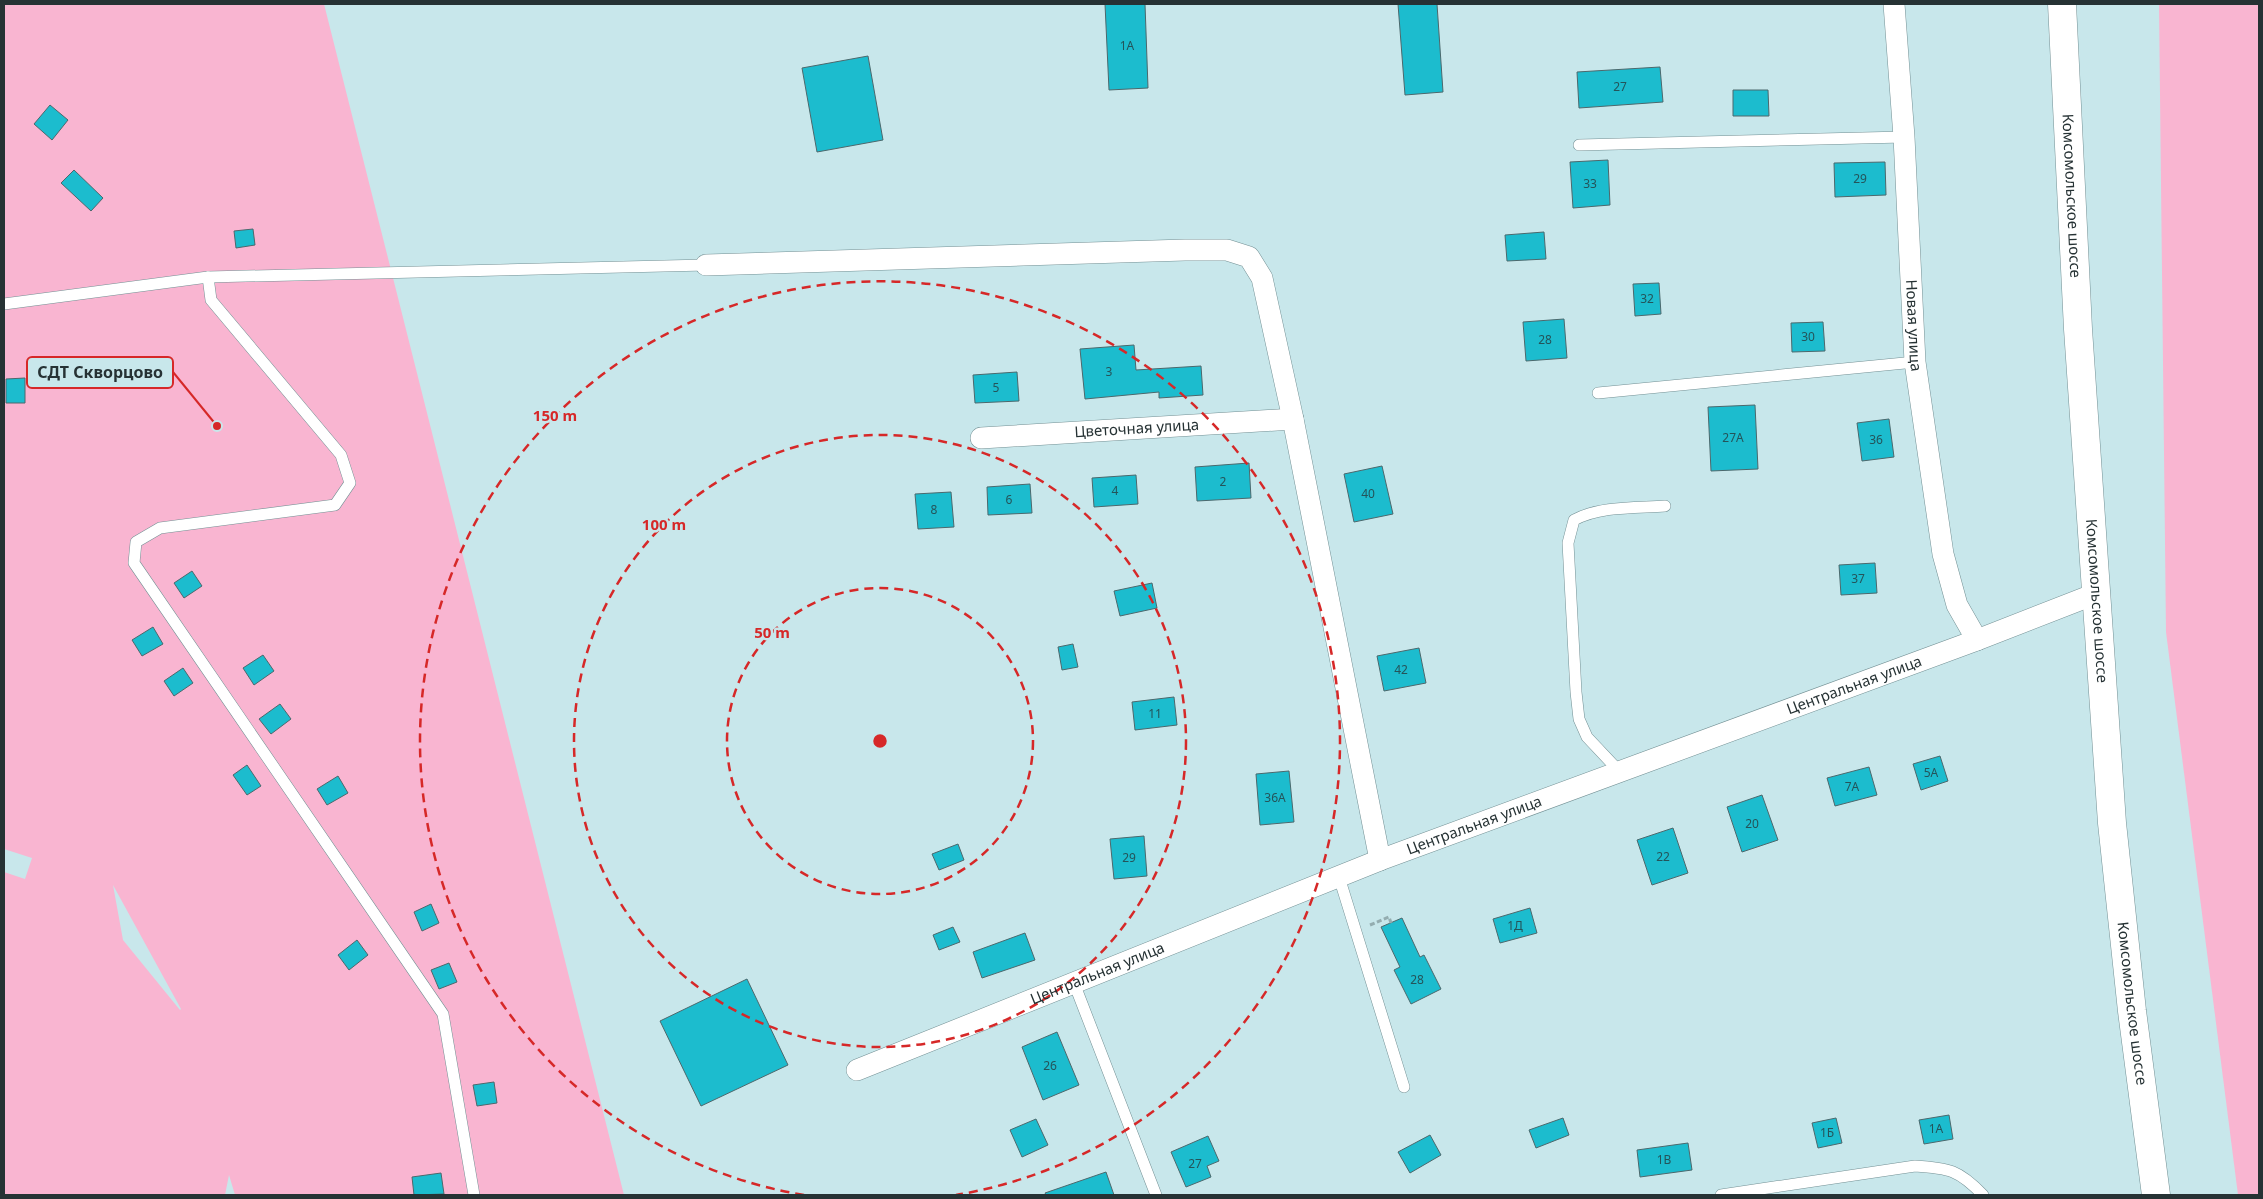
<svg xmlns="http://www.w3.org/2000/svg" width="2263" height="1199" viewBox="0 0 2263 1199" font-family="'Noto Sans',sans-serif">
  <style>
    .green { fill: #f9b5d1; fill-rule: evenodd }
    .building { fill: #1cbcce; stroke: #4c686c }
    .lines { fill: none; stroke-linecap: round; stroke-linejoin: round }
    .lane-casing { stroke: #739094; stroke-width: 12 }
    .street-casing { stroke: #739094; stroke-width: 22 }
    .highway-casing { stroke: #739094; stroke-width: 29 }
    .path { stroke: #94adb0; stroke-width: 3; stroke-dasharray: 5 2.5; stroke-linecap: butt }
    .lane { stroke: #fff; stroke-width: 11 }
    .street { stroke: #fff; stroke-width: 21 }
    .highway { stroke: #fff; stroke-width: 28 }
    .ring { fill: none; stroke: #d62828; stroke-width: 2.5; stroke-dasharray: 9 6 }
    .labels { text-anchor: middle; stroke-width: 5; stroke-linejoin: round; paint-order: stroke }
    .number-label { font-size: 12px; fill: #24545a }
    .street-label { font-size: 15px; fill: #263234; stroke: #c8e7eb }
    .centre { fill: #d62828; stroke: #c8e7eb; stroke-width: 2.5 }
    .ring-label { font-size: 15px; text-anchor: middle; font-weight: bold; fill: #d62828; stroke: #c8e7eb; stroke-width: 5; stroke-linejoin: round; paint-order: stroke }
    .leader { fill: none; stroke: #d62828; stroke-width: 2 }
    .callout-dot { fill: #d62828; stroke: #c8e7eb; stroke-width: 2 }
    .callout { fill: #c8e7eb; stroke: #d62828; stroke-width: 2 }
    .callout-label { font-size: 16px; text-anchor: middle; font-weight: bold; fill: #263234 }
  </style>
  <rect width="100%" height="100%" fill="#c8e7eb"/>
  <g class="green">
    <path d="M4,4H324L624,1195H235L229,1175L225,1195H4V872L25,879L32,858L4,849ZM113,885L181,1009L180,1010L123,940Z"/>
    <path d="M2159,4H2259V1195H2238L2166,632Z"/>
  </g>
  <g class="building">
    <path d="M1105,4H1145L1148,88L1109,90Z"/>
    <path d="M1398,4H1437L1443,92L1405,95Z"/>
    <path d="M868,56L883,140L817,152L802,68Z"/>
    <path d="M1660,67L1663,102L1579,108L1577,72Z"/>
    <path d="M1733,90H1768L1769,116H1733Z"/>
    <path d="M50,105L68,120L52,140L34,124Z"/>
    <path d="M1608,160L1610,205L1573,208L1570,162Z"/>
    <path d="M1885,162L1886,195L1835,197L1834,163Z"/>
    <path d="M74,170L103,198L91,211L61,183Z"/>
    <path d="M253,229L255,245L236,248L234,231Z"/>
    <path d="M1544,232L1546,259L1507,261L1505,235Z"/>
    <path d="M1659,283L1661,314L1635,316L1633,284Z"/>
    <path d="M1564,319L1567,358L1526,361L1523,322Z"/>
    <path d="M1823,322L1825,351L1792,352L1791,323Z"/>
    <path d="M1134,345L1136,370L1201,366L1203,395L1159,398V392L1085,399L1080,349Z"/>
    <path d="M1017,372L1019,401L975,403L973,375Z"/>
    <path d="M25,378V403H6V379Z"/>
    <path d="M1755,405L1758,469L1711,471L1708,407Z"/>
    <path d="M1889,419L1894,457L1862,461L1857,423Z"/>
    <path d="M1249,463L1251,498L1197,501L1195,467Z"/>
    <path d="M1382,466L1393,514L1354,522L1344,474Z"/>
    <path d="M1136,475L1138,504L1094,507L1092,478Z"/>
    <path d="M1030,484L1032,513L988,515L987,487Z"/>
    <path d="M951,492L954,527L918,529L915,494Z"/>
    <path d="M1875,563L1877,593L1841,595L1839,565Z"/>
    <path d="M192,571L202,586L184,598L174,583Z"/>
    <path d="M1152,583L1157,608L1120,616L1114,591Z"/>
    <path d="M153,627L163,644L142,656L132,640Z"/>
    <path d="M1073,644L1078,667L1062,670L1058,647Z"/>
    <path d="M1419,648L1426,683L1384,691L1377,656Z"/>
    <path d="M263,655L274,671L254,685L243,668Z"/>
    <path d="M183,668L193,683L174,696L164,681Z"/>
    <path d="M1174,697L1177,725L1135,730L1132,702Z"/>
    <path d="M280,704L291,719L271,734L259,719Z"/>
    <path d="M1940,756L1948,781L1921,790L1913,764Z"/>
    <path d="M247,765L261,786L247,795L233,775Z"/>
    <path d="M1869,767L1877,795L1835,806L1827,778Z"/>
    <path d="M1289,771L1294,822L1260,825L1256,774Z"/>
    <path d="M338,776L348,793L327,805L317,789Z"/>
    <path d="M1762,795L1778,840L1742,852L1727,807Z"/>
    <path d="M1673,828L1688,873L1652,885L1637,840Z"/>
    <path d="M1144,836L1147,876L1114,879L1110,839Z"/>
    <path d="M958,844L964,860L939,870L932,854Z"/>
    <path d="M431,904L439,923L422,931L414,912Z"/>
    <path d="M1530,908L1537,933L1500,943L1493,919Z"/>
    <path d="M1402,918L1420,957L1424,955L1441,989L1411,1004L1394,970L1400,967L1381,927Z"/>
    <path d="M953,927L960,942L939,950L933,935Z"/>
    <path d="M1025,933L1035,960L982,978L973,952Z"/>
    <path d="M357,940L368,955L349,970L338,955Z"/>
    <path d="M449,963L457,982L439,989L431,970Z"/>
    <path d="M747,979L788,1065L701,1106L660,1021Z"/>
    <path d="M1057,1032L1079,1085L1043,1100L1022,1047Z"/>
    <path d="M494,1082L497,1103L477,1106L473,1085Z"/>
    <path d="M1949,1115L1953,1139L1924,1144L1919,1120Z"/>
    <path d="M1563,1118L1569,1135L1536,1148L1529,1130Z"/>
    <path d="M1836,1118L1842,1143L1818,1148L1812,1123Z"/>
    <path d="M1036,1119L1048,1145L1022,1157L1010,1130Z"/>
    <path d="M1430,1135L1441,1155L1410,1173L1398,1152Z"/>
    <path d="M1208,1136L1219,1161L1207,1166L1211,1177L1186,1187L1171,1152Z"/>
    <path d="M1688,1143L1692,1170L1640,1177L1637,1150Z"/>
    <path d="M1106,1172L1114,1195H1046L1045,1193Z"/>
    <path d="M441,1173L444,1194L414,1195L412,1177Z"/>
  </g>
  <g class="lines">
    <g class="lane-casing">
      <g id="lane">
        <path d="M1579,145L1904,137"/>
        <path d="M208,277L211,300L341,455L350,483L335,505L160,528L136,542L134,563L443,1014L474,1195"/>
        <path d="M4,304L208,277L706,265"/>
        <path d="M1598,393L1915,362"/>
        <path d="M1619,771L1587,737L1579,719L1576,692L1568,543L1574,520C1600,506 1635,508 1665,506"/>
        <path d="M1339,877L1404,1087"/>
        <path d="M1074,983L1156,1195"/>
        <path d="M1721,1195L1915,1166C1949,1168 1959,1170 1983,1195"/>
      </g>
    </g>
    <g class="street-casing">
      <g id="street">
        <path id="s1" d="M1894,4L1904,137L1915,362L1943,554L1957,605L1977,640"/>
        <path d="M706,265L1185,250H1227L1249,257L1262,278L1293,419L1380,860"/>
        <path id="s2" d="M981,438L1293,419"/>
        <path id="s3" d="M857,1070L1380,860L1977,640L2095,594"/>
      </g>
    </g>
    <g class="highway-casing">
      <g id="highway">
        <path id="s4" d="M2062,4L2078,329L2112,823L2132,1011L2156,1195"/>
      </g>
    </g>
    <path class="path" d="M1370,925L1389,917L1391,923"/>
    <use href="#lane" class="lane"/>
    <use href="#street" class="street"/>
    <use href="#highway" class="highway"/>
  </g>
  <g class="ring">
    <circle cx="880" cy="741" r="153"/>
    <circle cx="880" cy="741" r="306"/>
    <path d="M804 1195A460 460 0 1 1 956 1195"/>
  </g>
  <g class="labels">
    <g class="number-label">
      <text x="1127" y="50">1А</text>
      <text x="1620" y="91">27</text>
      <text x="1860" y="183">29</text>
      <text x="1590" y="188">33</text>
      <text x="1647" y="303">32</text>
      <text x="1808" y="341">30</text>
      <text x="1545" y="344">28</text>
      <text x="1109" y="376">3</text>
      <text x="996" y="392">5</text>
      <text x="1733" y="442">27А</text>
      <text x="1876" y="444">36</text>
      <text x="1223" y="486">2</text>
      <text x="1115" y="495">4</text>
      <text x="1368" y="498">40</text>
      <text x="1009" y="504">6</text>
      <text x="934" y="514">8</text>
      <text x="1858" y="583">37</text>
      <text x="1401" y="674">42</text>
      <text x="1155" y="718">11</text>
      <text x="1931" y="777">5А</text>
      <text x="1852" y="791">7А</text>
      <text x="1275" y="802">36А</text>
      <text x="1752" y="828">20</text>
      <text x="1663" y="861">22</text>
      <text x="1129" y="862">29</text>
      <text x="1515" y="930">1Д</text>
      <text x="1417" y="984">28</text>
      <text x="1050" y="1070">26</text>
      <text x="1936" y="1133">1А</text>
      <text x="1827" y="1137">1Б</text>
      <text x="1664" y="1164">1В</text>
      <text x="1195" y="1168">27</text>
    </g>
    <g class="street-label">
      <text dy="5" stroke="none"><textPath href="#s4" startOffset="192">Комсомольское шоссе</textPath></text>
      <text dy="5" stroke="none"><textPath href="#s1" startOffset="322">Новая улица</textPath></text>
      <text dy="5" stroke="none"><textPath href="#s2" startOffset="156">Цветочная улица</textPath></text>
      <text dy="5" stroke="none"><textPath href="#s4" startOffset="598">Комсомольское шоссе</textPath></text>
      <text dy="5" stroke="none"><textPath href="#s3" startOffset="1069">Центральная улица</textPath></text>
      <text dy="5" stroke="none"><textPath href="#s3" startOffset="664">Центральная улица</textPath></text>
      <text dy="5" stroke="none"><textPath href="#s3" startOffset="259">Центральная улица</textPath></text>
      <text dy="5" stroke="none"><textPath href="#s4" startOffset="1002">Комсомольское шоссе</textPath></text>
    </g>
  </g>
  <circle cx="880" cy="741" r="8" class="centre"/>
  <g class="ring-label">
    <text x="555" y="421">150 m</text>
    <text x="664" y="530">100 m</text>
    <text x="772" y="638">50 m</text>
  </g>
  <path class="leader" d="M217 426L173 372"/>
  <circle class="callout-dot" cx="217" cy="426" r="5"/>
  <rect class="callout" x="27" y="357" width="146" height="31" rx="5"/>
  <g class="callout-label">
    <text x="100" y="378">СДТ Скворцово</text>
  </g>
  <rect width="2263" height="1199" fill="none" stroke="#263234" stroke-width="10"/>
</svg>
